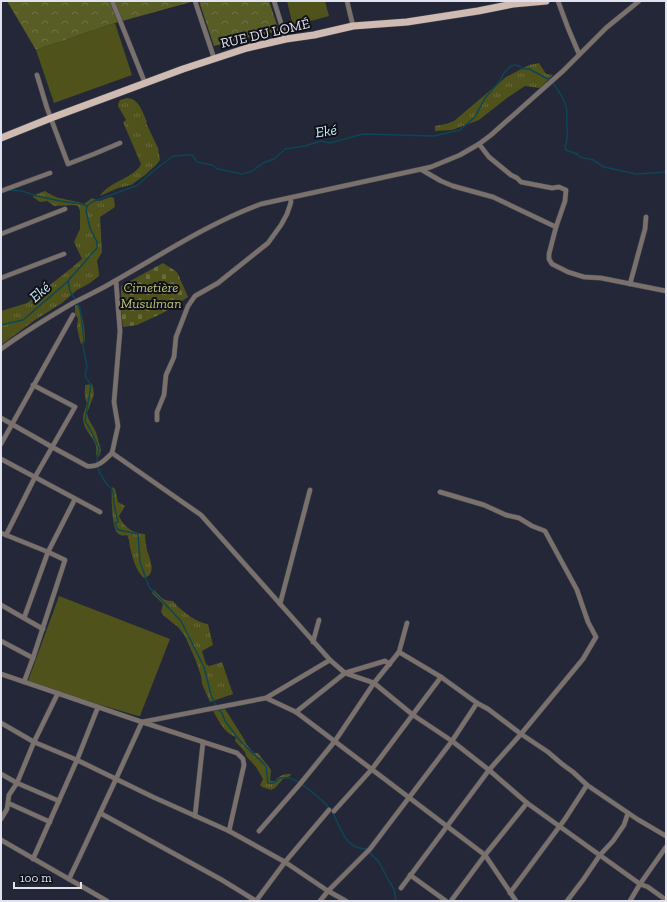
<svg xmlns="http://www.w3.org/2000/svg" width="667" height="902" viewBox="0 0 667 902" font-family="'Zilla Slab',serif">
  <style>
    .grass { fill: url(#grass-tufts) }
    .forest { fill: url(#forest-crowns) }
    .cemetery { fill: url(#cemetery-stones) }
    .garden { fill: #4f521b }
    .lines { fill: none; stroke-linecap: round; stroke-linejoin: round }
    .stream { stroke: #0c4656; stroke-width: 1.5 }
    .street-casing { stroke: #424554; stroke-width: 5.5 }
    .primary-casing { stroke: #424554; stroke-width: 8 }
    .street { stroke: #7b716c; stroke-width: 4.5 }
    .primary { stroke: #cfbbb1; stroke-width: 7 }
    .labels { text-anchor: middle; stroke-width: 4; stroke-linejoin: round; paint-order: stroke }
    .street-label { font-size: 14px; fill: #e0e2ee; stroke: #0f1018 }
    .park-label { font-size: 14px; font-style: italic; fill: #bfc572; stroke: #0f1018 }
    .water-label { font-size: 15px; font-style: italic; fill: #c3e8f5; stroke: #0f1018 }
  </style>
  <defs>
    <pattern id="grass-tufts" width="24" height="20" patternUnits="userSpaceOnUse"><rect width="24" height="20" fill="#4f521b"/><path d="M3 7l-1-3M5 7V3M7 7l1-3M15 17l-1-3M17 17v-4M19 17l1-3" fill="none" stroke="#686b3c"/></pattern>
    <pattern id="forest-crowns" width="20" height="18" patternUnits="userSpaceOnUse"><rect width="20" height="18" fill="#585c25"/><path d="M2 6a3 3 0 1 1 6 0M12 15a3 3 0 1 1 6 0" fill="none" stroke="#707345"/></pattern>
    <pattern id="cemetery-stones" width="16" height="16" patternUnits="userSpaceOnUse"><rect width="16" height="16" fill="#4f521b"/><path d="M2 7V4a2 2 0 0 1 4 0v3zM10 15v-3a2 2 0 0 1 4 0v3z" fill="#686b3c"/></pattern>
  </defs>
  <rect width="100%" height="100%" fill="#242737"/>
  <g class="grass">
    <path d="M539,63L546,74L553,75L540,88L525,86L507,98L479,120L452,130L435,131V126L446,124L454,121L506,77L529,65Z"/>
    <path d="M127,98C139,98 143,113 147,122L146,123L158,148L160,160L156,165L145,175L131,185L118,188L100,196C109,181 135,178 141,164L123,122L126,120L118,106V104L120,100Z"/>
    <path d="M45,191C51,195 57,198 64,199C72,201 76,201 84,204L92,198L99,201L111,197L114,198L115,207L100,217L102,252L97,261L99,273V276L90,283L77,290L62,303L35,320L1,345V311L27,303L69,270L82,259L74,242L80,229V211L78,206L75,205L54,206L47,201L40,202L33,197L34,195Z"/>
    <path d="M77,305C83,313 85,331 85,341L81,344L79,337L77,327L78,319L75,313V306Z"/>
    <path d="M92,384L93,387L94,395L87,413L88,418L96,432L101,450L99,457L96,455C96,451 97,447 95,443C91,434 83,429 83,418C83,413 86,408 87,403C84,397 85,392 85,385Z"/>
    <path d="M112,487L115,489L118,502L125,506L119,516C123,526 133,534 145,534C145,540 146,545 147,550C150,559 157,575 144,578C137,572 133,560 131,551C129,545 130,541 127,535C122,536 119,536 116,531C112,524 111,496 112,487Z"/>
    <path d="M154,590C161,597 162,601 173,601C180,610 197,623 208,624L213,645L202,651L206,664L209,666L222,662L233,694L210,702L202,684L201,676L196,661L185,636L178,627L164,616L161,612L163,604L152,593Z"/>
    <path d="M225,709L244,739L246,744L254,753H258L271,770L270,780L271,781H275C280,775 283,774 291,774L290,776L283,779L275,788L271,790L262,787L260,785L263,779L256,767L246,756L245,752L235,741L236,737C224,733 219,721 213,711Z"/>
  </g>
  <g class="forest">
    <path d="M7,1H191V2L115,23L36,50Z"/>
    <path d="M199,1H269L278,28V31L237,40L214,46Z"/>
  </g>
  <path class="cemetery" d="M163,263L177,272L188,297L163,313L137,325L123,327L121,311V286Z"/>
  <g class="garden">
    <path d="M287,1H325L329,16L293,26Z"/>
    <path d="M115,23L132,75L54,103L36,50Z"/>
    <path d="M59,596L170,639L140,716H138L74,697L28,681Z"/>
  </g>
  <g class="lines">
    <g class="stream">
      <path d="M553,83C559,92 567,102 567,114C567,118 566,121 567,124C567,133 569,137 565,146L566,150L577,154L580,157L593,160L604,167L636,174L666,172"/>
      <path d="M9,190L22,191L37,196L60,201L81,204L87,206"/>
      <path d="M68,281L70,291L80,308L84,340L83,346L87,366L85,376L91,385L85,421L90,429L99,448L97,459L99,472L108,486L111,488L113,492L114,504L118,522L115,523L117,529C124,532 131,532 138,534L140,562L149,587L181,621L204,667L211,695L216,706"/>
      <path d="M1,325L23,320L66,283L97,248V242L90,228L86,211L87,206L92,202L138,185L152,172L173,156L188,155H192L197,162L212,165L218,169L242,174L252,171L263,163L274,159L285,149L305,146L321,141L330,143L363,134L434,136L460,130L475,117L485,98L500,81L504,73L511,66L515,65L519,66L523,69H529L550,80"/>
      <path d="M218,709L222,713L225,721L241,742L266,766L268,783C274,784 276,782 280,778C283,778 288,777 292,779C300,781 325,802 330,809C342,825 342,849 367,849"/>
      <path d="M369,852L379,862L389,881L394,889L396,901"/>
    </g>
    <g class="street-casing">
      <g id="street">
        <path d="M195,1L214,58"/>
        <path d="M274,1L286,39"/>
        <path d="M347,1L353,26"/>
        <path d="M558,1L568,28L579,54"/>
        <path d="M113,3L145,83"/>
        <path d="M37,75L47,108L68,164L94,154L120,143"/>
        <path d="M479,144L489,157L511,175L517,178L521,182L552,188L559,187L566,190L565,201L556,227L549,254V259L552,264L568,272L584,277L601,278L666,291"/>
        <path d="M422,170L441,181L453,186L493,197L556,227"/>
        <path d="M1,191L50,173"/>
        <path d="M1,234L65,209"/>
        <path d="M1,278L64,254"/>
        <path d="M116,281L120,331L114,402L118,426L112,453L201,515L330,660L345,673L374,683L413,715L452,741L489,770L527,803L640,884L630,901"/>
        <path d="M630,284L645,229L646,217"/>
        <path d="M1,349C23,333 49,317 73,303C86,296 100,290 113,282C161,255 209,223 261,204L431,167L460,155L479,144L491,135L563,71L606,28L639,1"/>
        <path d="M1,418L52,447L87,466C98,468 105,460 112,453"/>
        <path d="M157,420V412L164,395L166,375L174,357L176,337L188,306L195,296L218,283L268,243L281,225L287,214L291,202L290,198"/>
        <path d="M1,444L73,315"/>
        <path d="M1,459L100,512"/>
        <path d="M1,533L48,552L65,560L33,658"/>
        <path d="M6,535L35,477L75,407L33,385"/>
        <path d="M280,604L310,490"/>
        <path d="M1,605L43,629"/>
        <path d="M24,618L48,552L75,499"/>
        <path d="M1,641L33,658L24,682"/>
        <path d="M313,642L319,620"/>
        <path d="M399,652L441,677L477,703L488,709L521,734L548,752L562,764L573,772L587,785L637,819L666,836"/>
        <path d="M1,674L142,722L266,698L330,660"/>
        <path d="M266,698L296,712L485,855L516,901"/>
        <path d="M296,712L345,673L385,661L390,664"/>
        <path d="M1,723L34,742L77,760L153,797L229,831L285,862L328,891L346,901"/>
        <path d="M1,774L17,783L59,801"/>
        <path d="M8,803L50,822"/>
        <path d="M334,811L372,769L441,677"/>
        <path d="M100,813L222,880L256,901"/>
        <path d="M195,816L203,742"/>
        <path d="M1,819L7,809L9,795L17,783L34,742L58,693"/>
        <path d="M259,831L300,784L335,741L374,683L399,652L407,623"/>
        <path d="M1,840L107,901"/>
        <path d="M666,847L640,884L648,887L666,900"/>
        <path d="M33,859L77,760L98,707"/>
        <path d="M410,875L446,901"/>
        <path d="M69,879L80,856L116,779L142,722L237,753L243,759L244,765L229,831"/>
        <path d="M401,888L489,770L521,734L583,659L596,637L588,622L577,590L545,531L532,526L519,518L506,515L484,505L440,492"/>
        <path d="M510,893L565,819L587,785"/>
        <path d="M256,901L285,862L329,810"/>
        <path d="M320,901L328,891L370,849L452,741L477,703"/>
        <path d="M451,901L485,855L527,803"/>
        <path d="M567,901L583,880L600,855L613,841L624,825L628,813"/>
      </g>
    </g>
    <g class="primary-casing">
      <path id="primary" d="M1,138L51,118L183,69L247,48L286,39L314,35L353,26L407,22L478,11L513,4L546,1"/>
    </g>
    <use href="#street" class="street"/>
    <use href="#primary" class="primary"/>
  </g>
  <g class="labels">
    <g class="street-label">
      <text transform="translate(265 33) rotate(-13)" y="5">RUE DU LOMÉ</text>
    </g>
    <g class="park-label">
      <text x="151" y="292">Cimetière<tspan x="151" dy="16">Musulman</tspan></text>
    </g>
    <g class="water-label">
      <text transform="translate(326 131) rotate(-8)" y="5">Eké</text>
      <text transform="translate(40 292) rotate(-41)" y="5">Eké</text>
    </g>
  </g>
  <rect width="667" height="902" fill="none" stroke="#e0e2ee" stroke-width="4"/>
  <path d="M14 882v6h67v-6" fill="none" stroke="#e0e2ee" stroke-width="2"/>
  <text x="20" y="882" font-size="12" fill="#e0e2ee" stroke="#0f1018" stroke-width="3" paint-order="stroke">100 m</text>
</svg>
